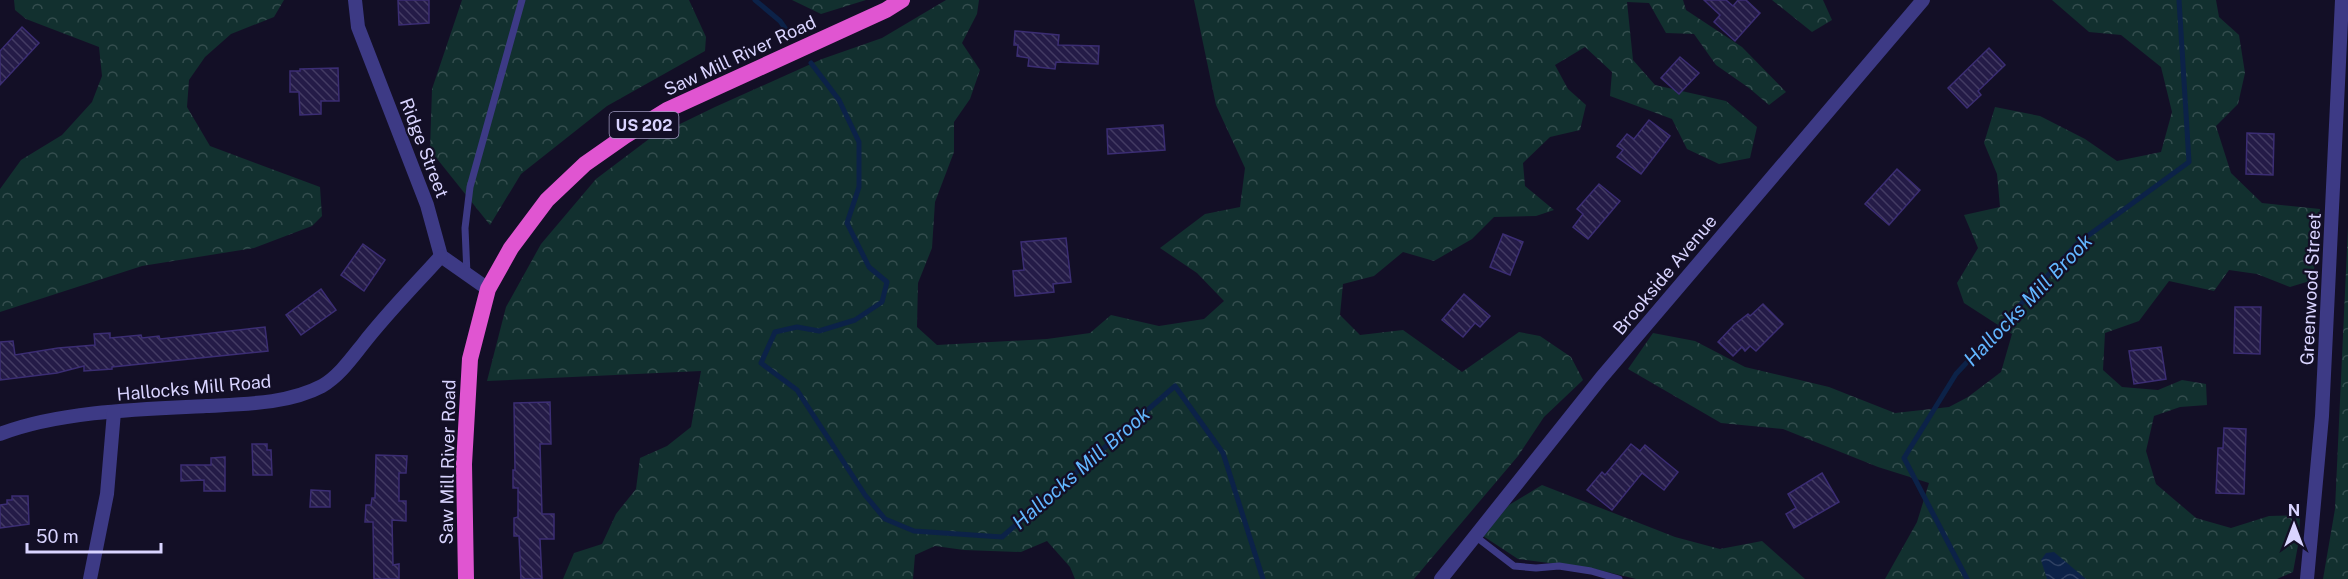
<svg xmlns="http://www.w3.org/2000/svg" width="2348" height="579" viewBox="0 0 2348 579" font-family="'Public Sans',sans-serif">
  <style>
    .forest { fill: url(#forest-crowns) }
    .water { fill: url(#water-waves) }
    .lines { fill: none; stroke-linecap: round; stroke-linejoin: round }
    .stream { stroke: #0c2248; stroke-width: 5 }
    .building { fill: url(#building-back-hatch); stroke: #3b2d73; stroke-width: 1.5 }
    .service { stroke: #3d3a85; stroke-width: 7 }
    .minor { stroke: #3d3a85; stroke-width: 14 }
    .trunk { stroke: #e055d1; stroke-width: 16 }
    .labels { text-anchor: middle; stroke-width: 4.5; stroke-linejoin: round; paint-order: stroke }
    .shield { fill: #130f26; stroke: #9e99be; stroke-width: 1.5 }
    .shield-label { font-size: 16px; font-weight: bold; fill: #d9d4ff }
    .street-label { font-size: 18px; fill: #d9d4ff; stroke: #130f26 }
    .water-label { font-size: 20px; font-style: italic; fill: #62b6ff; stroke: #130f26 }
  </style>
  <defs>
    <pattern id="forest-crowns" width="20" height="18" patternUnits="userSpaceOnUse" patternTransform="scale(1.5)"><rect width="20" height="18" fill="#12302f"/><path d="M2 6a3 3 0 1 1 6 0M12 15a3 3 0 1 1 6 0" fill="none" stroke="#344d4e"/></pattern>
    <pattern id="water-waves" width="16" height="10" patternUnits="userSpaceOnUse" patternTransform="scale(1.5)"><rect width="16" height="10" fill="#0c2248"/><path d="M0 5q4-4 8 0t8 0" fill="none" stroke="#2f4163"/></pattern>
    <pattern id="building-back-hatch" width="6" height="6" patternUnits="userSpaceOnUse" patternTransform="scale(1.5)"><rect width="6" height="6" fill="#241b47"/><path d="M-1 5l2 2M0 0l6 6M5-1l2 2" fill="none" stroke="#433b63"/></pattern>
  </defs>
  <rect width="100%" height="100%" fill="#130f26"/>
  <g class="forest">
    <path d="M14,0H284L274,17L231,34L205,57L189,80L187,107L210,146L320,187L322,216L312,226L254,248L142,266L0,312V189L21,160L62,135L92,102L102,76L99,47L26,19L15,10Z"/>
    <path d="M462,0H689L706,37L705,51L607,106L521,174L490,225L430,150L432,89Z"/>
    <path d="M792,0H866L821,14Z"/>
    <path d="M946,0H979L977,14L962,43L980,70L970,99L954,122V152L935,202L932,248L918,283L917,327L937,345L1047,339L1090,333L1111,315L1159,326L1204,319L1224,301L1197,273L1160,248L1205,214L1240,207L1245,168L1216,105L1194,0H1683L1686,10L1742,47L1786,92L1769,105L1749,88L1716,65L1694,34L1666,33L1649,3L1627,2L1633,60L1655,85L1726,101L1757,127L1750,158L1719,164L1687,149L1672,119L1610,96L1612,72L1585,47L1555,65L1568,89L1586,105L1580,130L1550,137L1523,163L1525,186L1554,210L1536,216L1494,217L1472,239L1434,261L1403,252L1374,276L1343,284L1340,315L1360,335L1403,330L1462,372L1519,332L1540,336L1571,357L1583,380L1544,417L1518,456L1414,579H1075L1070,567L1047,541L1021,552L964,550L935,546L915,555L913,579H563L574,553L602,544L616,514L636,489L640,458L667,446L691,427L701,371L487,381L506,307L541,244L596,179L649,139L715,107L822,59L882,38Z"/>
    <path d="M1772,0H1823L1832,20L1812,32Z"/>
    <path d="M2052,0H2216L2219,17L2239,35L2245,73L2238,104L2216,126L2231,173L2262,203L2320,209L2313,280L2290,287L2257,274L2229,270L2214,291L2169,281L2139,321L2105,333L2103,370L2122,387L2158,390L2182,380L2206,384L2207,405L2180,407L2154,416L2146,451L2156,484L2196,518L2231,528L2269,516L2300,515L2299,540L2293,572L2277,579H1885L1917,522L1929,483L1878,467L1783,429L1721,423L1628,369L1653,333L1695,341L1745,367L1829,387L1895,413L1949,407L1968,397L2001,372L2012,334L1964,303L1957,283L1978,248L1964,215L2000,207L1997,174L1984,143L1995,107L2040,116L2085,139L2117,161L2161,152L2172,112L2161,67L2121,35L2089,32Z"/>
    <path d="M2348,227V579H2323L2335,509Z"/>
    <path d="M1542,485L1675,537L1720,549L1762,541L1805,579H1636L1595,569L1518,559L1483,536L1509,505Z"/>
  </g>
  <path class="water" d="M2054,552L2086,579H2047L2041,560L2046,553Z"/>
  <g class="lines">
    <g class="stream">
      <path d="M755,0L780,21L790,35"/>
      <path d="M811,63L839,100L859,142V187L847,223L869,267L887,282L882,302L855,320L819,331L797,327L775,332L761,363L797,390L865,495L885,519L914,531L1002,537L1175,386L1223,453L1263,579"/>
      <path d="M1967,579L1904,458L1956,374L2078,243L2189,162L2179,0"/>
    </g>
  </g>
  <g class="building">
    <path d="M398,0H429V23L399,25Z"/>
    <path d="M1704,0H1726L1733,6L1738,0H1746L1760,13L1735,41L1714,22L1720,15Z"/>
    <path d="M22,27L39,43L0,85V51Z"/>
    <path d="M1015,31L1059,35L1058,45L1099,46L1098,64L1056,62L1055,69L1028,66L1029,58L1017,56L1018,45H1014Z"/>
    <path d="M1989,48L2005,65L1978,91L1981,95L1967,108L1948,88Z"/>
    <path d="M1680,57L1699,73L1679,94L1661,78Z"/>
    <path d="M338,68L339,101H321V114L300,115L299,92H290V71H300V69Z"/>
    <path d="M1649,120L1670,136L1641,174L1617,157L1623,150L1617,146L1627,134L1634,139Z"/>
    <path d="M1163,125L1165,150L1108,154L1107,129Z"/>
    <path d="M2247,133L2274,134L2273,175L2246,174Z"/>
    <path d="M1897,169L1920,190L1889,225L1865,204Z"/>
    <path d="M1599,184L1620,201L1588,239L1573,227L1583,214L1577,209Z"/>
    <path d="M1503,234L1523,242L1510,275L1490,267Z"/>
    <path d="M1066,238L1071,282L1053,284L1054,292L1015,296L1013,271L1024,270L1021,242Z"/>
    <path d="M363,244L385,260L364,291L341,275Z"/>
    <path d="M321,289L336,310L301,335L286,315Z"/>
    <path d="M1464,294L1490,316L1480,327L1475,323L1463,337L1442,320Z"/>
    <path d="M1763,304L1783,324L1756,351L1750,346L1745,351L1742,347L1733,356L1718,342L1734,325L1748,314L1750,316Z"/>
    <path d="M2235,307H2261L2260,354L2234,353Z"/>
    <path d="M265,327L268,351L112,367V369L84,371V366L57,373L0,380V342L13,341L15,355L58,348L95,345L94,334L110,333V338L141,335L142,338L159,336L160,339Z"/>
    <path d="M2161,347L2166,379L2134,384L2129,351Z"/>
    <path d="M550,402L551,444H540L542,514H554V539H540L542,579H521L519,536H514V518L518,517V488H513V470H515L514,403Z"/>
    <path d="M2224,428L2246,429L2244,494L2216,493L2218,448H2223Z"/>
    <path d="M252,444H267V450H271L272,475H253Z"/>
    <path d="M1631,444L1640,451L1645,445L1678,472L1664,490L1642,473L1612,510L1587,490L1602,472L1605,475Z"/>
    <path d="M376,455L407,456L406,473H399V501H406V521L392,520L393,565L399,564V579H374L373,522H365L366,505H371L372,498H375Z"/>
    <path d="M225,457V491H204V480L181,481V465H211V458Z"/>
    <path d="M1822,473L1839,502L1794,528L1786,514L1796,508L1788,494Z"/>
    <path d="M311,490L330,491V507H310Z"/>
    <path d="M12,496H28L29,524L0,528V505L7,504V500H12Z"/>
  </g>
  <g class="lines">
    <g class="service">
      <path d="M467,274L465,228L470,187L522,0"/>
      <path d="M1475,536L1514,566L1536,568L1559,566L1591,571L1619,579"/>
    </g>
    <g class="minor">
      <path d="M355,0L358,27L427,205L441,256L488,289"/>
      <path d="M0,434C60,411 142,409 206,406C244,404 288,404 322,386C339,376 351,359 363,344C387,313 415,285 441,256"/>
      <path d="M90,579L107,494L114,412"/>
      <path d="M1441,579L1601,378L1923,0"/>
      <path d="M2307,579L2322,416L2342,0"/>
    </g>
    <path class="trunk" d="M466,579L464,464L470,359L488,289L511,248L547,200L585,164L625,136L667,110L886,10L902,0"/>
  </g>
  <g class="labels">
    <rect class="shield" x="609.5" y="112" width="69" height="26" rx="4.5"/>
    <g class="shield-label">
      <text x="644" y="131">US 202</text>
    </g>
    <g class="street-label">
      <text transform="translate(740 56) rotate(-25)" y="6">Saw Mill River Road</text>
      <text transform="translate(424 148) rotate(69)" y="6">Ridge Street</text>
      <text transform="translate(1665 275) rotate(-50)" y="6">Brookside Avenue</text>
      <text transform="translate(2311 289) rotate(-87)" y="6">Greenwood Street</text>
      <text transform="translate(194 388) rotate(-5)" y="6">Hallocks Mill Road</text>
      <text transform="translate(448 462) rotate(-89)" y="6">Saw Mill River Road</text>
    </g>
    <g class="water-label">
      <text transform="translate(2028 300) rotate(-46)" y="7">Hallocks Mill Brook</text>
      <text transform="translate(1081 468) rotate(-41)" y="7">Hallocks Mill Brook</text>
    </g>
  </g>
  <g transform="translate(2294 525)" stroke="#130f26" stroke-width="4.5" paint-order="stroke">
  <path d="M0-4.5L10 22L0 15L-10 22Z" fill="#d9d4ff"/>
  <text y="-9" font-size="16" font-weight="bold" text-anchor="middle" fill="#d9d4ff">N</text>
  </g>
  <path d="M27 543v9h134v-9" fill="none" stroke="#d9d4ff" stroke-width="3"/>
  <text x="36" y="543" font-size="18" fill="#d9d4ff" stroke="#130f26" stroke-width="4.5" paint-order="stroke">50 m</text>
</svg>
